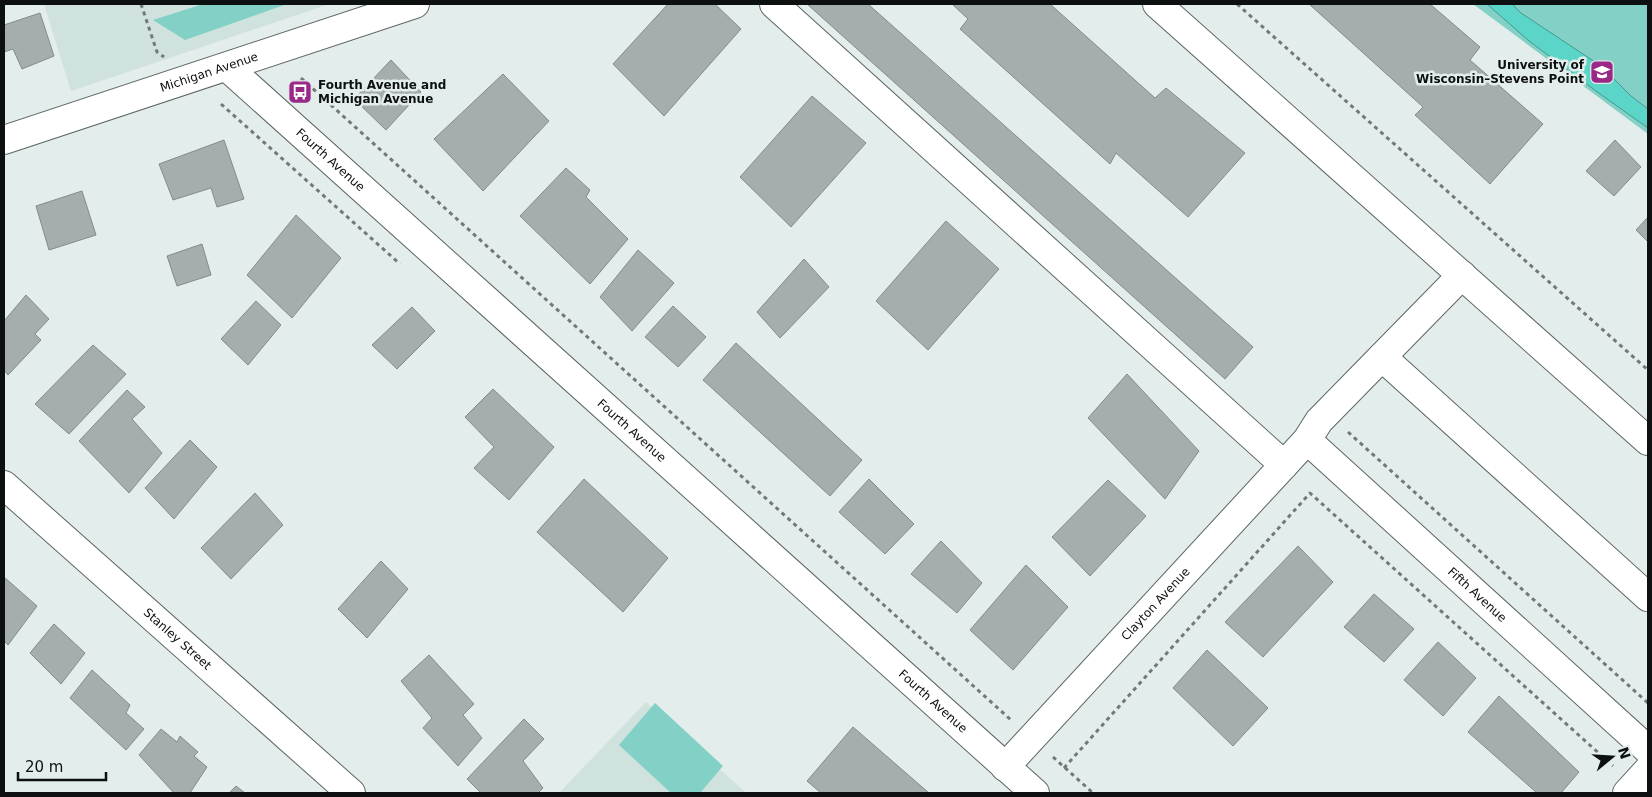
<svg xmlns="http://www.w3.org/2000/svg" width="1652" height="797" viewBox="0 0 1652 797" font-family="'DejaVu Sans',sans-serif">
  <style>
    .built { fill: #cfe2de }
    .green { fill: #83d0c6 }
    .water { fill: #5ad5c7; stroke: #439a90 }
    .building { fill: #a5aead; stroke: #848c8b }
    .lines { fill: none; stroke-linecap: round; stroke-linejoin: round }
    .minor-casing { stroke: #5e6665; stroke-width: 30 }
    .path { stroke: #727978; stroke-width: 3; stroke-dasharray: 4 4; stroke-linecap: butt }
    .minor { stroke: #fff; stroke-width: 28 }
    .labels { text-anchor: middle; stroke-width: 5; stroke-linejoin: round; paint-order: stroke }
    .poi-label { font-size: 12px; font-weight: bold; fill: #0d1010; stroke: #e3edeb; text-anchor: end }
    .street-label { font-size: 12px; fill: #0d1010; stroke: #e3edeb }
  </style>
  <rect width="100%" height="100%" fill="#e3edeb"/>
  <g class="built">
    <path d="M44,4H330L71,91Z"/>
    <path d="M646,702L746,793H559Z"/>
  </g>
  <g class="green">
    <path d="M203,4H287L185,40L153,20Z"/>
    <path d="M1473,4H1648V134Z"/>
    <path d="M655,703L723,766L700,793H671L619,745Z"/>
  </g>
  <path class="water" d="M1487,4H1512L1521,13L1601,66L1631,96L1648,109V128L1600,94L1529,41Z"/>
  <g class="building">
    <path d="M668,4H715L741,29L664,116L613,64Z"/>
    <path d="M807,4H868L1253,347L1225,379Z"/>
    <path d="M952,4H1050L1155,98L1166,88L1245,153L1188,217L1116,153L1110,164L960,29L968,19Z"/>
    <path d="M1309,4H1430L1480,47L1470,60L1543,124L1490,184L1415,115L1423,107Z"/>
    <path d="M40,13L54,56L22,69L13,49L4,52V25Z"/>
    <path d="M391,60L421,92L386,130L354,99Z"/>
    <path d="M503,74L549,121L483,191L434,139Z"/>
    <path d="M812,96L866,143L791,227L740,177Z"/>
    <path d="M224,140L244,199L217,207L211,188L173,200L159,164Z"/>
    <path d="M1615,140L1641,167L1614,196L1586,171Z"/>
    <path d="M566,168L590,190L586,197L628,239L590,284L520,216Z"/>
    <path d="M82,191L96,235L49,250L36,206Z"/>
    <path d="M296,215L341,258L292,318L247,275Z"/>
    <path d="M1648,217V242L1636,230Z"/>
    <path d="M946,221L999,269L928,350L876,301Z"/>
    <path d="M202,244L211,275L177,286L167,256Z"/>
    <path d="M638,250L674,283L632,331L600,297Z"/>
    <path d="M804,259L829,287L780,338L757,312Z"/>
    <path d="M26,295L49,319L35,334L41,340L8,375L4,370V321Z"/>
    <path d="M256,301L281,325L248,365L221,339Z"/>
    <path d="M673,306L706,337L678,367L645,337Z"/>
    <path d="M412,307L435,331L397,369L372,345Z"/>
    <path d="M736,343L862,460L830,496L703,380Z"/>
    <path d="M93,345L126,374L69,434L35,404Z"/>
    <path d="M1127,374L1199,451L1165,499L1088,418Z"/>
    <path d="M493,389L554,447L509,500L474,468L494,447L465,417Z"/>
    <path d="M127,390L145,407L132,419L162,453L129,493L79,441Z"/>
    <path d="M190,440L217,467L174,519L145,488Z"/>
    <path d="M584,479L668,558L623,612L537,532Z"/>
    <path d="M869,479L914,524L885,554L839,512Z"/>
    <path d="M1108,480L1146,516L1090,576L1052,537Z"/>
    <path d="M255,493L283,525L231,579L201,548Z"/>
    <path d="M941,541L982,583L957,613L911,574Z"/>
    <path d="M1298,546L1333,582L1263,657L1225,622Z"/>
    <path d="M381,561L408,589L367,638L338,609Z"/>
    <path d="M1026,565L1068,607L1013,670L970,630Z"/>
    <path d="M4,577L37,606L8,645L4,641Z"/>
    <path d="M1374,594L1414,629L1384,662L1344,627Z"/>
    <path d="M54,624L85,653L61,684L30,653Z"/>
    <path d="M1438,642L1476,678L1443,716L1404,680Z"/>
    <path d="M1207,650L1268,708L1233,746L1173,688Z"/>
    <path d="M429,655L474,704L463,715L482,738L458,766L423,728L432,718L401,681Z"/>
    <path d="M92,670L130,705L126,713L144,729L126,750L70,698Z"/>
    <path d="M1499,696L1579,772L1561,793H1537L1468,732Z"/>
    <path d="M524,719L544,739L523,761L543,788L538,793H481L467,779Z"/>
    <path d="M853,727L929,793H821L807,781Z"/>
    <path d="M161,729L177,742L180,736L198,752L194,756L207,767L190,793H174L139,755Z"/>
    <path d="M236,786L245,793H229Z"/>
  </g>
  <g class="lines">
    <g class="minor-casing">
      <g id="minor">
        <path d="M774,4L1284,465"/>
        <path d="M1157,4L1648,441"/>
        <path id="s1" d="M227,67L1035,793"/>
        <path id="s2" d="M4,140L415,4"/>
        <path d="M1382,357L1648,597"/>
        <path id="s3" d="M1307,440L1648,750"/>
        <path id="s4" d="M4,485L351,793"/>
        <path id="s5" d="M1005,767L1307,440L1319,421L1462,275"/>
        <path d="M1627,793L1648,770"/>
      </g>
    </g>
    <g class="path">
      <path d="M141,4L157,52L164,57"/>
      <path d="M1237,4L1648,370"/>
      <path d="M301,78L1011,720"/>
      <path d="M221,104L400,264"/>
      <path d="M1348,432L1648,703"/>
      <path d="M1053,757L1093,793"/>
      <path d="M1064,768L1310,493L1613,766"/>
    </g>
    <use href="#minor" class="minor"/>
  </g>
  <defs>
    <g id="university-square" transform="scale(1.25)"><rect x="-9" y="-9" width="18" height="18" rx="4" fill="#992887" stroke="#e3edeb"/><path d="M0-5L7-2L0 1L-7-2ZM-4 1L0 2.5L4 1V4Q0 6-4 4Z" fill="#fff"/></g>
    <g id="bus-square" transform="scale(1.25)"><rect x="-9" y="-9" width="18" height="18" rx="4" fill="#992887" stroke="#e3edeb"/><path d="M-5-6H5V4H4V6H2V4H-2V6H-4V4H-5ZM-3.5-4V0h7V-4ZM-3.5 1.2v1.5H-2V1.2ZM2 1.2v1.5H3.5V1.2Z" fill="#fff"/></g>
  </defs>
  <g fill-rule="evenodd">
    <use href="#university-square" x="1602" y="72"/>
    <use href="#bus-square" x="300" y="92"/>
  </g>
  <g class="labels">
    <g class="poi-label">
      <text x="1584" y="69">University of<tspan x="1584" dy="14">Wisconsin–Stevens Point</tspan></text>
      <text x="318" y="89" text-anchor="start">Fourth Avenue and<tspan x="318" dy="14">Michigan Avenue</tspan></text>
    </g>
    <g class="street-label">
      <text dy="4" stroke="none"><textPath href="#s2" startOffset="216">Michigan Avenue</textPath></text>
      <text dy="4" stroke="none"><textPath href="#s1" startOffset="139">Fourth Avenue</textPath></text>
      <text dy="4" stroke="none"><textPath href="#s1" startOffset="544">Fourth Avenue</textPath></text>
      <text dy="4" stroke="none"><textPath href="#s3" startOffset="230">Fifth Avenue</textPath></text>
      <text dy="4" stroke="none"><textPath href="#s5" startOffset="222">Clayton Avenue</textPath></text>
      <text dy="4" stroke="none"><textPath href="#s4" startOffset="232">Stanley Street</textPath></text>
      <text dy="4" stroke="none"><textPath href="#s1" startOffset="949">Fourth Avenue</textPath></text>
    </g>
  </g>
  <rect width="1652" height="797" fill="none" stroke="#0d1010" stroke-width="10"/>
  <g transform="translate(1612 757) rotate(72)" stroke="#e3edeb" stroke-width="4" paint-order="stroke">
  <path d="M0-4L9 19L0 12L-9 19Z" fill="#0d1010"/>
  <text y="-8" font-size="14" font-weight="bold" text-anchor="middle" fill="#0d1010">N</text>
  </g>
  <path d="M18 772v8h88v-8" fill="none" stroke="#0d1010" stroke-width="2.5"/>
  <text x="25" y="772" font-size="15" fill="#0d1010" stroke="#e3edeb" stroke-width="4" paint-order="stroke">20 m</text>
</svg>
